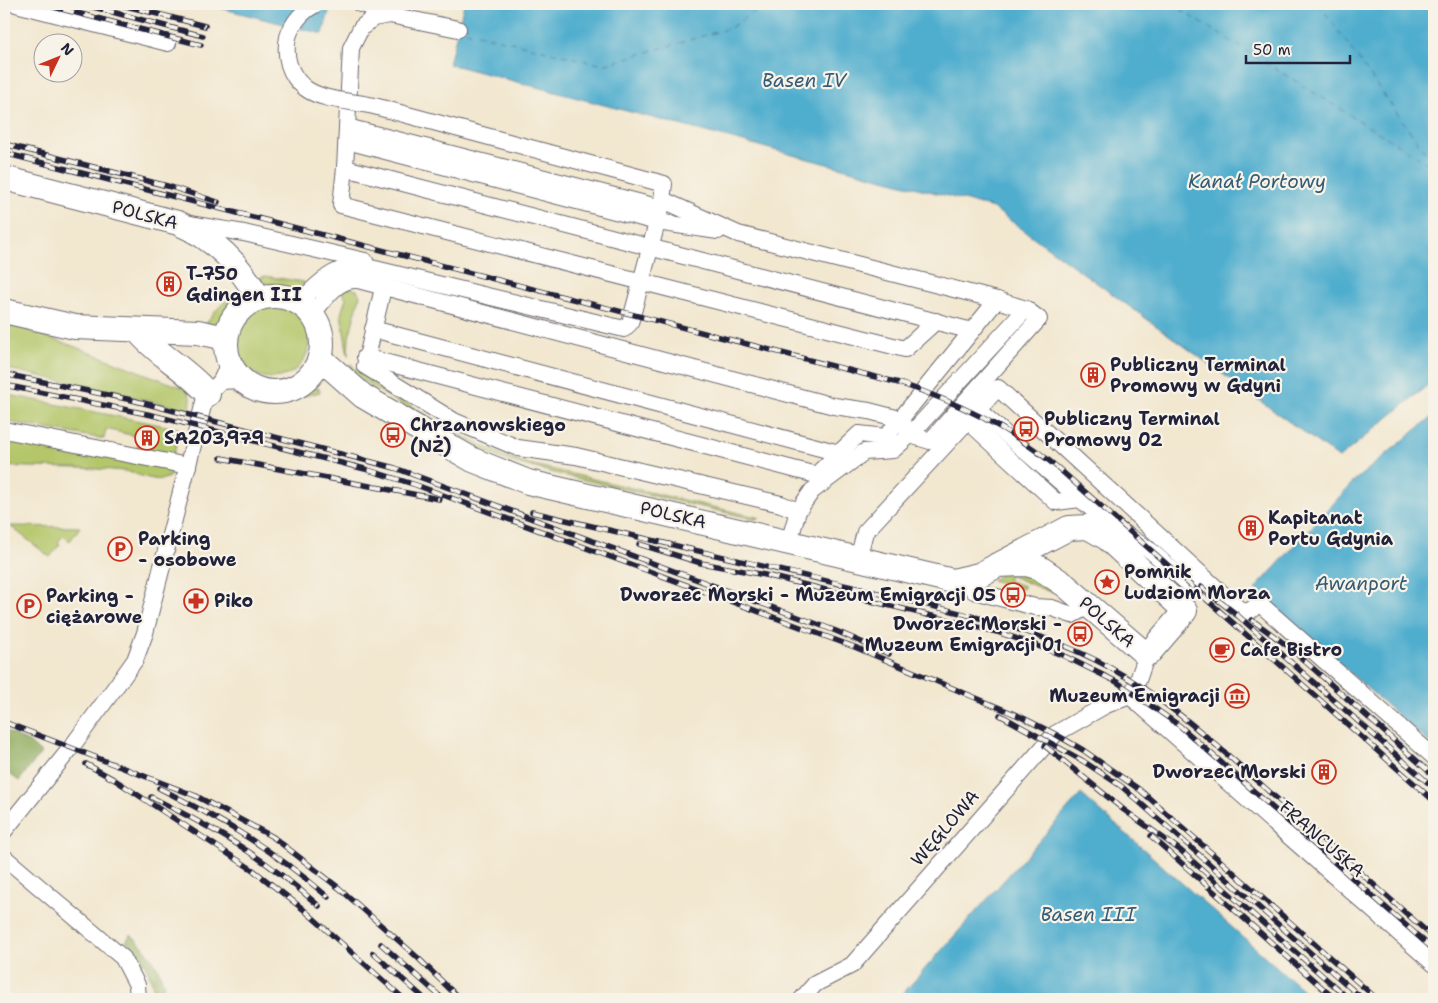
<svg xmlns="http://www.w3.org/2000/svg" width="1438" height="1003" viewBox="0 0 1438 1003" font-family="'Shantell Sans',sans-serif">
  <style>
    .green { fill: #b3c669; stroke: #6a7452 }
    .forest { fill: #8eab5d; stroke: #58664c }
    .water { fill: #4fadce; stroke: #386884 }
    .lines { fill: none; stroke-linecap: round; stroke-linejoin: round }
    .ferry { stroke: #345a76; stroke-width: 1; stroke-dasharray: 6 5; stroke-linecap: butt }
    .minor-casing { stroke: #6b676f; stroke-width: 18 }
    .highway-casing { stroke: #6b676f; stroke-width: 26 }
    .minor { stroke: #fff; stroke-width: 16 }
    .highway { stroke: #fff; stroke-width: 24 }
    .rail-casing { stroke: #22223b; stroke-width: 5.5 }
    .rail { stroke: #f7f3e8; stroke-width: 4; stroke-dasharray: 11; stroke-linecap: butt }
    .minor-bridge-casing { stroke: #6b676f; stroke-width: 18; stroke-linecap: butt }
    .minor-bridge { stroke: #fff; stroke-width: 16 }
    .labels { text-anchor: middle; stroke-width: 4.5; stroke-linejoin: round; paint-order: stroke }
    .street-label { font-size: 18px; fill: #22223b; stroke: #f7f3e8 }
    .poi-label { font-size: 18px; font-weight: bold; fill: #22223b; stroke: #f7f3e8; text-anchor: start }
    .water-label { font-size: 19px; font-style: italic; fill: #345a76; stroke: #f7f3e8 }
  </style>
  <rect width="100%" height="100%" fill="#f7f3e8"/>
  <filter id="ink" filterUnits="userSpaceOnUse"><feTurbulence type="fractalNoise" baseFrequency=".02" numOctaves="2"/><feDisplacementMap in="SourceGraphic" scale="10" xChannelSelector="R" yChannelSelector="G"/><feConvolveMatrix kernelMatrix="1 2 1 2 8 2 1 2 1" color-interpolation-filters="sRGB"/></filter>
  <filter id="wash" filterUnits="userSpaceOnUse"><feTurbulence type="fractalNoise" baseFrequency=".0096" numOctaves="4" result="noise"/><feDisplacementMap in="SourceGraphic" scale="20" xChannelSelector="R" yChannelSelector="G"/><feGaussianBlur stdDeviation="1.12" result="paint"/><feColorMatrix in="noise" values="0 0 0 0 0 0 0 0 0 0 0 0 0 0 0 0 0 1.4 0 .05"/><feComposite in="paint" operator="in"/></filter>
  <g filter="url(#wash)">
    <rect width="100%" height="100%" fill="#f2e7cf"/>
    <g class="green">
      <path d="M265,276L304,282V284C295,292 266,287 259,278Z"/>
      <path d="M346,287L357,290L360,296L349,337L348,356L341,314L346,298L340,290Z"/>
      <path d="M243,288L242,294L227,308L218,325L206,326C209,314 232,294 243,288Z"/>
      <circle cx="272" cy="341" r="37"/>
      <path d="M4,324C66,340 126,368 187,389L191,400L190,410L4,368Z"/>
      <path d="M351,363L353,367C410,405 464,444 529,464L760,518L754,519L554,473L505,460L472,446L428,422L350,372Z"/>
      <path d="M319,388L320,392C290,400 264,402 233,395V393L241,392L262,397H282L303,390Z"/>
      <path d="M4,394L181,429L174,453L169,455L137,449L140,433L136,432L135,436L106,429L104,439L4,421Z"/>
      <path d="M4,439L122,458L173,470L172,474C161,487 138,473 124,471C85,467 44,468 4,466Z"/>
      <path d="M10,526L80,527L70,541L63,536L58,542L60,544L50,557Z"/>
      <path d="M1023,570L1056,590L1050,592L1009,575L1007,580L1024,586L1023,589L992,580L1005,572Z"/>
    </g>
    <g class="forest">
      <path d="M4,730L30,743L41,753L19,781L4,770Z"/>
      <path d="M131,934C150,953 165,971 165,999H154C153,976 143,956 126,941Z"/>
    </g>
    <g class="water">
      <path d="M204,4H331L323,34Z"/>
      <path d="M464,4H1434V380L1339,458L993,208L449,64Z"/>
      <path d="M1434,415V747L1255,589L1355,480Z"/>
      <path d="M1081,794L1313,999H898Z"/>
    </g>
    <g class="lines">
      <g class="ferry">
        <path d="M1171,4L1434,167"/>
        <path d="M1319,4L1434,165"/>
        <path d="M466,31L603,65L730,28L766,4"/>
      </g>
    </g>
  </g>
  <g filter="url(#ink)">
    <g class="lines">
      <g class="minor-casing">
        <g id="minor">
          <path d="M16,4L168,43"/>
          <path d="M360,4L394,12"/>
          <path d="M458,29L390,15L373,18L361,28L351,48L345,168L972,331"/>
          <path d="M347,127L661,208"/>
          <path d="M347,141L657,222L718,231"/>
          <path d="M345,168L341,205L905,349L936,321"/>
          <path d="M189,224L244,233L365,261"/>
          <path d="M383,288L365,366L454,421L518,448L576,456L781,504L798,511"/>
          <path d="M299,302C322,281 333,265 367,267L624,329L630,323L661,208L664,184L631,175"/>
          <path d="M312,314C325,300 337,278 358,280L834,406L869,411L900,419L910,435L930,441L1039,319L1026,309"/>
          <path d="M373,329L839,453L859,434L886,437L997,300L738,234L663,200"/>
          <path d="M365,357L816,475L839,453"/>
          <path d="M221,381L241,380"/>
          <path d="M978,410L1080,499L1114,527L1151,551L1192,587"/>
          <path d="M968,421L1056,502L1080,499"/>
          <path d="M4,430L188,466"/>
          <path d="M789,542L798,511L812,491L864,452L893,450L910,435L1026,309L997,300"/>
          <path d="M858,559L865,532L998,388L1240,610L1249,612L1259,603L1434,757"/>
          <path d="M966,580L974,591L1035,607L1052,608L1072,615L1089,606"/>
          <path d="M1130,696L1434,964"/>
          <path d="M1130,696C1140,683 1140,667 1149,653"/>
          <path d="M4,831L70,749L125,674L135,660L145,633L205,398L221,381L229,363"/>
          <path d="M4,857L123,958L137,985L138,999"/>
          <path d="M802,999L815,984L852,965L1055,734L1106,705L1130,696"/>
        </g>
      </g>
      <g class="highway-casing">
        <g id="highway">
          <path d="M4,178L178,223C216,239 238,264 259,298"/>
          <circle cx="274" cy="344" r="48"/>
          <path d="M4,311L75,327L198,332L226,338"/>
          <path d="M137,330C157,355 187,369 208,394"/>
          <path d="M320,358L363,396L419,429L473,460L528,482L953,581L979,575L1069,528L1088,527L1107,538L1185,611L1149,653H1144L1065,585L1040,568L1027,564L997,565"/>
        </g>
      </g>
      <use href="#minor" class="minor"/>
      <use href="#highway" class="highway"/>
      <g class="rail-casing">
        <g id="rail">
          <path d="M42,4L201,45"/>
          <path d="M82,4L203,36"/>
          <path d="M118,4L205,26"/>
          <path d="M4,144L171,187L218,202"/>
          <path d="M4,153L899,383C957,402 1009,427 1057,467L1434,801"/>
          <path d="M4,374L132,400L395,468L836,631L889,654"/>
          <path d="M4,385L152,415L365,469L416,485L857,648L1019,716L1055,734L1083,750L1140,790L1377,999"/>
          <path d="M221,458L439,499"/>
          <path d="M532,512C649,540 766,566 882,594C959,613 1037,628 1107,666C1166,698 1215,744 1265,788C1321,838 1378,888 1434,938"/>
          <path d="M639,544L701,563L765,575L997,632L1027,642L1062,655L1117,682L1180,726L1434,950"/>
          <path d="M1201,587L1236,614L1434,788"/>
          <path d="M1252,620L1289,647L1434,776"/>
          <path d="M1000,715L1083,761L1121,786L1363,999"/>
          <path d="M4,722L196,796L273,837L339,888L417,957L460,999"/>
          <path d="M1045,746L1124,810L1180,850L1349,999"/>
          <path d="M86,764L115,780L253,870L303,909L404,999"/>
          <path d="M159,788C224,821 272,849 328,897"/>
          <path d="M151,797C217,830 264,857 319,906"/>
          <path d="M1151,836L1335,999"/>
          <path d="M381,944L443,999"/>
          <path d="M373,953L425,999"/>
        </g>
      </g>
      <use href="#rail" class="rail"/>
      <g class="minor-bridge-casing">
        <path id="minor-bridge" d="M317,4C304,9 292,23 288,37C284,56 289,75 305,88C322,101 353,101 374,106C460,129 545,152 631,175"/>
      </g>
      <use href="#minor-bridge" class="minor-bridge"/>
    </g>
  </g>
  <defs>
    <g id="building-ring" transform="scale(1.25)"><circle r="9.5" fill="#f7f3e8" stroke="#c8321e" stroke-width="1.5"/><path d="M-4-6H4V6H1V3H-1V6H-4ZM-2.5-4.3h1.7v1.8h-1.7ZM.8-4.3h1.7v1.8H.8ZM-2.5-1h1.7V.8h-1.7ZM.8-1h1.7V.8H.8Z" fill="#c8321e"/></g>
    <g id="bus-ring" transform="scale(1.25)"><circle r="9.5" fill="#f7f3e8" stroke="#c8321e" stroke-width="1.5"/><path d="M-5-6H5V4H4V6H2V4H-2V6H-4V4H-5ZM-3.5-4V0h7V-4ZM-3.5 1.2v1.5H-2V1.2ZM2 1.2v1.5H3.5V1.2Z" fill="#c8321e"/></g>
    <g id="parking-ring" transform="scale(1.25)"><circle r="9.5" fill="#f7f3e8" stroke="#c8321e" stroke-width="1.5"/><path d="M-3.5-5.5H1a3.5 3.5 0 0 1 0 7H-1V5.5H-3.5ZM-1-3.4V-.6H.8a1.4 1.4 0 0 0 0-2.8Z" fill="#c8321e"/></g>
    <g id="sight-ring" transform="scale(1.25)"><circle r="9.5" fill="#f7f3e8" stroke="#c8321e" stroke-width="1.5"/><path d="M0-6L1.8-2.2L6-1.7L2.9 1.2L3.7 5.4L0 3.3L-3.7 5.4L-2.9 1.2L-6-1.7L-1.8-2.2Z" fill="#c8321e"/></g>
    <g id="pharmacy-ring" transform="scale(1.25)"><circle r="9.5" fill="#f7f3e8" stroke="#c8321e" stroke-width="1.5"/><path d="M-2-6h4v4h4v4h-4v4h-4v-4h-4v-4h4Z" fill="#c8321e"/></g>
    <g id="cafe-ring" transform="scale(1.25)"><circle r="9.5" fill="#f7f3e8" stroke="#c8321e" stroke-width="1.5"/><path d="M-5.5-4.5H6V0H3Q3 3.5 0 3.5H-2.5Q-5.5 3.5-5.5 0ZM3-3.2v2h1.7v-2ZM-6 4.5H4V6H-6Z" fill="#c8321e"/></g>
    <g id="museum-ring" transform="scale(1.25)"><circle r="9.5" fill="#f7f3e8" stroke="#c8321e" stroke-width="1.5"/><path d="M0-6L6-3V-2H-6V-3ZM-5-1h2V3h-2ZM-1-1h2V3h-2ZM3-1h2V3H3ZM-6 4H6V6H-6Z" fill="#c8321e"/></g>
  </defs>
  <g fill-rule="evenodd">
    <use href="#building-ring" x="169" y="284"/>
    <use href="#building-ring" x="1093" y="375"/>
    <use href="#bus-ring" x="1026" y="429"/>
    <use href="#bus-ring" x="393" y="435"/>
    <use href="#building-ring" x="147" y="438"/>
    <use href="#building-ring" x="1251" y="528"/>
    <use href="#parking-ring" x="120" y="549"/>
    <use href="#sight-ring" x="1107" y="582"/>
    <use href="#bus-ring" x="1013" y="595"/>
    <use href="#pharmacy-ring" x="196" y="601"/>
    <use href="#parking-ring" x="29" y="606"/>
    <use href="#bus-ring" x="1080" y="634"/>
    <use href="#cafe-ring" x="1222" y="650"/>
    <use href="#museum-ring" x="1237" y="696"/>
    <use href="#building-ring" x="1324" y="772"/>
  </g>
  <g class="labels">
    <g class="street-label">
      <text transform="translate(145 215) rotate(15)" y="6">POLSKA</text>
      <text transform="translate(673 515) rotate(13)" y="6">POLSKA</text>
      <text transform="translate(1107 622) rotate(41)" y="6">POLSKA</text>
      <text transform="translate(945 828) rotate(-49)" y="6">WĘGLOWA</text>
      <text transform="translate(1322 839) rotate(41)" y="6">FRANCUSKA</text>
    </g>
    <g class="poi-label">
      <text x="186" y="280">T-750<tspan x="186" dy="21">Gdingen III</tspan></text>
      <text x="1110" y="371">Publiczny Terminal<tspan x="1110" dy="21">Promowy w Gdyni</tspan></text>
      <text x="1044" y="425">Publiczny Terminal<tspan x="1044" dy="21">Promowy 02</tspan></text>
      <text x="410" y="431">Chrzanowskiego<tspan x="410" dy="21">(NŻ)</tspan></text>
      <text x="164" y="444">SA203,979</text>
      <text x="1268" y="524">Kapitanat<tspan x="1268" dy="21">Portu Gdynia</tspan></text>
      <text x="138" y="545">Parking<tspan x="138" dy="21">- osobowe</tspan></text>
      <text x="1124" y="578">Pomnik<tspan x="1124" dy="21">Ludziom Morza</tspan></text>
      <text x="996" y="601" text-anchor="end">Dworzec Morski - Muzeum Emigracji 05</text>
      <text x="46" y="602">Parking -<tspan x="46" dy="21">ciężarowe</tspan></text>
      <text x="214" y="607">Piko</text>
      <text x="1062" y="630" text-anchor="end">Dworzec Morski -<tspan x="1062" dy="21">Muzeum Emigracji 01</tspan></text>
      <text x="1240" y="656">Cafe Bistro</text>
      <text x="1220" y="702" text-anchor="end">Muzeum Emigracji</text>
      <text x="1306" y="778" text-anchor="end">Dworzec Morski</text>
    </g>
    <g class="water-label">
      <text x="804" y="87">Basen IV</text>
      <text x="1257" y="188">Kanał Portowy</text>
      <text x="1361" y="590">Awanport</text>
      <text x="1088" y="921">Basen III</text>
    </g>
  </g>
  <rect width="1438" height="1003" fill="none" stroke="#f7f3e8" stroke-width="20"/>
  <g transform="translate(58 58) rotate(47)"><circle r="24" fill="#f7f3e8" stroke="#a29fa3"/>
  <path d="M0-4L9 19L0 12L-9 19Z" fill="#c8321e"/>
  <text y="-8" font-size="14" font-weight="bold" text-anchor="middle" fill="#22223b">N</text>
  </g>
  <path d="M1246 55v8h104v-8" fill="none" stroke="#22223b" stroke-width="2.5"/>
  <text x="1253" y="55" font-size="15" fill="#22223b" stroke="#f7f3e8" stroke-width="4" paint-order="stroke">50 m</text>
</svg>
